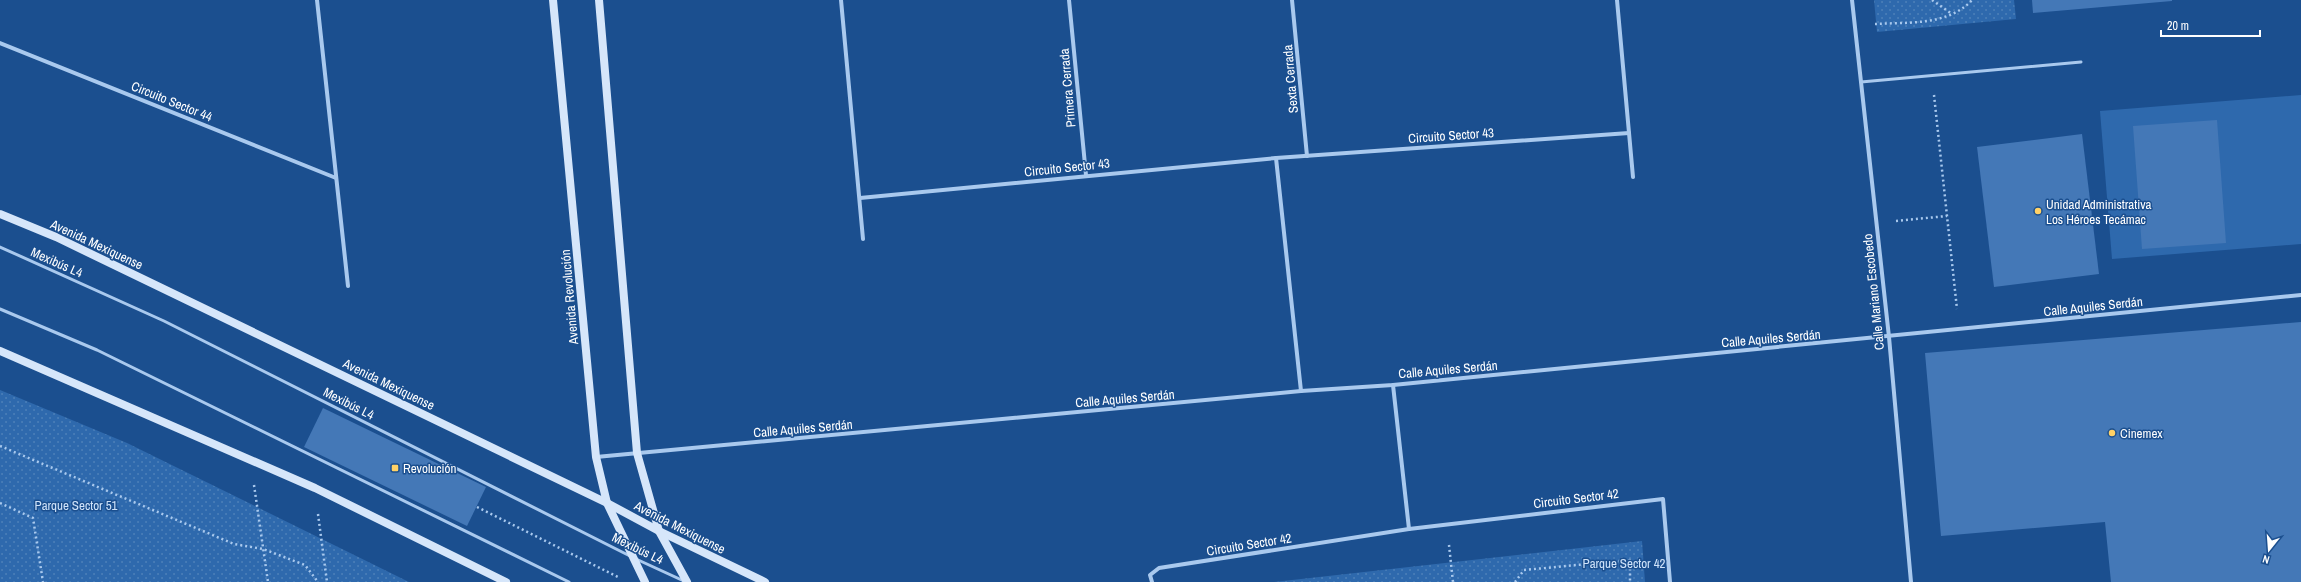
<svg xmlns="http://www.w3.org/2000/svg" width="2301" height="582" viewBox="0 0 2301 582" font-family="'Archivo Narrow',sans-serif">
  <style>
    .green { fill: url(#green-dots) }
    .pitch { fill: #2e69ad }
    .building { fill: #4478b7 }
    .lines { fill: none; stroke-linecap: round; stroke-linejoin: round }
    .path { stroke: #a9c9ee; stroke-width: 2.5; stroke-dasharray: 2 3; stroke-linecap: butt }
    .lane { stroke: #a9c9ee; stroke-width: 3 }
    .street { stroke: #a9c9ee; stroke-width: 4 }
    .secondary { stroke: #d6e6fa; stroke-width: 8 }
    .poi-dot { fill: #ffd166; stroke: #1b4f8f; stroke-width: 1.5 }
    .labels { text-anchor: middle; stroke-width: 3; stroke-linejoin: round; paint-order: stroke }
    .street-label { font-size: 13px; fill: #fff; stroke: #1b4f8f }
    .poi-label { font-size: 13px; fill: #fff; stroke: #1b4f8f; text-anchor: start }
    .park-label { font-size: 13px; fill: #cfe3fa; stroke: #1b4f8f }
  </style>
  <defs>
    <pattern id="green-dots" width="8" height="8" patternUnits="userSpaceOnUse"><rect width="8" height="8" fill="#2e69ad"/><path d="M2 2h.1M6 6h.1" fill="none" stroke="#4d80b9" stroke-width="1.8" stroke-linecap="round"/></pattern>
  </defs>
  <rect width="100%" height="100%" fill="#1b4f8f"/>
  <g class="green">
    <path d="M1874,0H2014L2016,19L1877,32Z"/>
    <path d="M0,390L127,443L409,582H0Z"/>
    <path d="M1642,541L1645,582H1274Z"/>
  </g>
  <path class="pitch" d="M2301,95V244L2112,259L2100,111Z"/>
  <g class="building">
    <path d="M2032,0H2172V1L2033,13Z"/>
    <path d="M2217,120L2226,243L2142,249L2133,126Z"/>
    <path d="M2082,134L2099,274L1994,287L1977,147Z"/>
    <path d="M2301,322V582H2111L2105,522L1941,536L1925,353Z"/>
    <path d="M323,408L486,487L467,526L304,447Z"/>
  </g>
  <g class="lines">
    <g class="path">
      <path d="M1932,0L1952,14"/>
      <path d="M1875,24C1908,22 1948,26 1972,0"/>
      <path d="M1934,95L1957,309"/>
      <path d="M1896,221L1947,216"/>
      <path d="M0,446L234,544L263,549L305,565L318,582"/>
      <path d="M254,485L268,582"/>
      <path d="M0,503L33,518L43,582"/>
      <path d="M477,507L618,577"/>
      <path d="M318,514L327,582"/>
      <path d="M1449,545L1453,582"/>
      <path d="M1515,582L1524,570L1630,560V582"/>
    </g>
    <g class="lane">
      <path d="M1861,82L2081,62"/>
      <path d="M0,247L164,321L630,556"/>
      <path d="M0,309L97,350L569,582"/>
      <path d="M636,559L684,581"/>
    </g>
    <g class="street">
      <path d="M317,0L348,286"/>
      <path d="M841,0L863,239"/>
      <path d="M1069,0L1086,175"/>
      <path d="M1292,0L1307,156"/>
      <path d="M1617,0L1633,177"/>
      <path d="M1852,0L1889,337L1911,582"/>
      <path d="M0,43L336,178"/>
      <path d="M1276,158L1301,391"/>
      <path d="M860,198L1276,158L1629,133"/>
      <path d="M1393,385L1409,529"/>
      <path d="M596,457L1301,391L1393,385L2301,295"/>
      <path d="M1152,582L1150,575L1159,568L1409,529L1663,499L1670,582"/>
    </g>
    <g class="secondary">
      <path d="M553,0L596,457L607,503L645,582"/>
      <path d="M599,0L637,453L659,531L687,582"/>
      <path d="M0,214L56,237L607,503L659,531L765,582"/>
      <path d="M0,351L315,488L506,582"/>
    </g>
  </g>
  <g class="poi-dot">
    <circle cx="2038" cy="211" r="4"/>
    <circle cx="2112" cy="433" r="4"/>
    <rect x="391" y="464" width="8" height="8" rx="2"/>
  </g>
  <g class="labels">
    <g class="street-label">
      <text transform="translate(1290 79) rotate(-95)" y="5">Sexta Cerrada</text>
      <text transform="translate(1067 88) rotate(-95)" y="5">Primera Cerrada</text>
      <text transform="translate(172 101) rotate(22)" y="5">Circuito Sector 44</text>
      <text transform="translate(1451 135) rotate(-4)" y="5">Circuito Sector 43</text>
      <text transform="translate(1067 167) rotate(-6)" y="5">Circuito Sector 43</text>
      <text transform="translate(97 244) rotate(25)" y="5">Avenida Mexiquense</text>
      <text transform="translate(57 262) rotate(24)" y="5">Mexibús L4</text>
      <text transform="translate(1873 292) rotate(-96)" y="5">Calle Mariano Escobedo</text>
      <text transform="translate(569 297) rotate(-95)" y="5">Avenida Revolución</text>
      <text transform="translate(2093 306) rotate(-6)" y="5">Calle Aquiles Serdán</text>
      <text transform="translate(1771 338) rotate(-5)" y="5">Calle Aquiles Serdán</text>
      <text transform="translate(1448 369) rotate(-5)" y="5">Calle Aquiles Serdán</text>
      <text transform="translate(389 384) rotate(26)" y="5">Avenida Mexiquense</text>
      <text transform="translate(1125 398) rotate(-5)" y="5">Calle Aquiles Serdán</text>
      <text transform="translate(349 403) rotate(27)" y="5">Mexibús L4</text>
      <text transform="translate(803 428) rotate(-5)" y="5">Calle Aquiles Serdán</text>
      <text transform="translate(1576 498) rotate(-7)" y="5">Circuito Sector 42</text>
      <text transform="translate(680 527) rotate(27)" y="5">Avenida Mexiquense</text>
      <text transform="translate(1249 544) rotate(-9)" y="5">Circuito Sector 42</text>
      <text transform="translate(638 548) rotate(26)" y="5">Mexibús L4</text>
    </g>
    <g class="poi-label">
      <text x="2046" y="209">Unidad Administrativa<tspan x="2046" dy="15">Los Héroes Tecámac</tspan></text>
      <text x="2120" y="438">Cinemex</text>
      <text x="403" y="473">Revolución</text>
    </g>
    <g class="park-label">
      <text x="76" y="510">Parque Sector 51</text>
      <text x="1624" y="568">Parque Sector 42</text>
    </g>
  </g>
  <g transform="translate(2269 550) rotate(197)" stroke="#1b4f8f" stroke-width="3" paint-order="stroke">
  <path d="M0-3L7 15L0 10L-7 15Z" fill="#ffffff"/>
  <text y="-6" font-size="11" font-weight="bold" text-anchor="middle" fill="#ffffff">N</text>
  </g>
  <path d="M2161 30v6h99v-6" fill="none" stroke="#ffffff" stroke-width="2"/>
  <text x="2167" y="30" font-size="12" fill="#ffffff" stroke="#1b4f8f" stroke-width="3" paint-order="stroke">20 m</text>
</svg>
